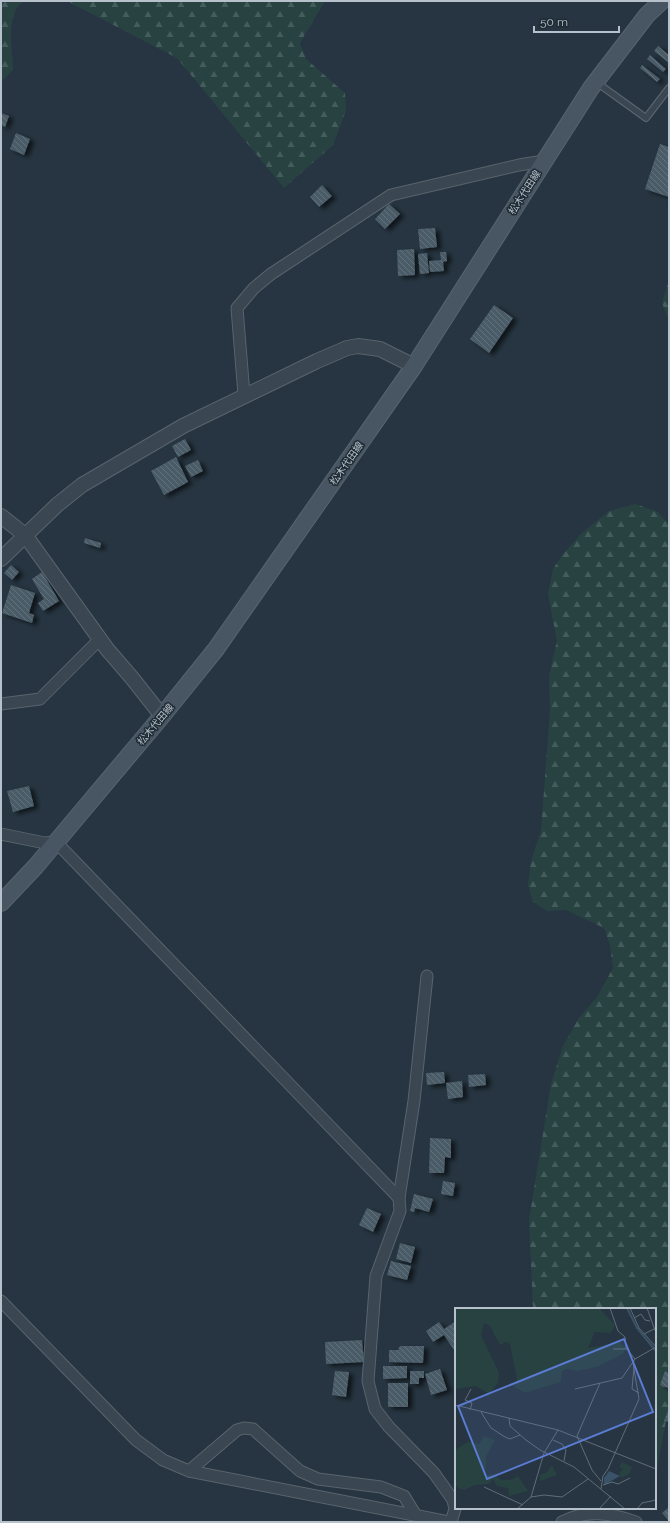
<svg xmlns="http://www.w3.org/2000/svg" width="670" height="1523" viewBox="0 0 670 1523" font-family="Raleway,'Noto Sans JP',sans-serif">
  <style>
    .forest { fill: url(#forest-firs) }
    .building { fill: url(#building-back-hatch); filter: url(#shadow) }
    .lines { fill: none; stroke-linecap: round; stroke-linejoin: round }
    .service-casing { stroke: #58646e; stroke-width: 8 }
    .minor-casing { stroke: #58646e; stroke-width: 13 }
    .tertiary-casing { stroke: #58646e; stroke-width: 16 }
    .secondary-casing { stroke: #58646e; stroke-width: 18 }
    .service { stroke: #3a4651; stroke-width: 5.5 }
    .minor { stroke: #3a4651; stroke-width: 11 }
    .tertiary { stroke: #3a4651; stroke-width: 14 }
    .secondary { stroke: #485664; stroke-width: 16 }
    .labels { text-anchor: middle; stroke-width: 3; stroke-linejoin: round; paint-order: stroke }
    .street-label { font-size: 10px; fill: #b7c1cb; stroke: #1f2c36 }
    .inset-river { fill: none; stroke: #3a5368; stroke-width: 2 }
    .inset-road { fill: none; stroke: #606d78; stroke-width: 1 }
    .view { fill: #5b7cd3; fill-opacity: 0.15; stroke: #5b7cd3; stroke-width: 2 }
    .inset-edge { fill: none; stroke: #b7c1cb; stroke-width: 2 }
  </style>
  <defs>
    <pattern id="forest-firs" width="22" height="20" patternUnits="userSpaceOnUse"><rect width="22" height="20" fill="#284242"/><path d="M5 1l3.5 6h-7zM16 11l3.5 6h-7z" fill="#455c5c"/></pattern>
    <pattern id="building-back-hatch" width="6" height="6" patternUnits="userSpaceOnUse"><rect width="6" height="6" fill="#4a5b67"/><path d="M-1 5l2 2M0 0l6 6M5-1l2 2" fill="none" stroke="#62717b"/></pattern>
    <filter id="shadow"><feDropShadow dx="4.5" dy="2.5" stdDeviation="2" flood-color="#0009"/></filter>
  </defs>
  <rect width="100%" height="100%" fill="#263541"/>
  <g class="forest">
    <path d="M1,1H24C4,14 13,50 13,70L1,82Z"/>
    <path d="M67,1H325L300,43L306,59L345,93L346,110L333,145L284,188L177,58Z"/>
    <path d="M669,279V321L662,303Z"/>
    <path d="M635,504L658,512L669,524V1406L655,1478V1309H533L529,1220L551,1084L563,1046L579,1018L597,997L613,968L610,945L604,928L566,910L547,911L533,902L528,885L531,861L541,831L550,710L549,676L557,641L548,594L553,569L563,554L583,532L609,511Z"/>
  </g>
  <g class="building">
    <path d="M658,46L669,55V63L654,51Z"/>
    <path d="M650,55L666,69L663,72L647,59Z"/>
    <path d="M642,65L660,79L657,82L640,68Z"/>
    <path d="M1,113L9,116L5,127L1,125Z"/>
    <path d="M16,133L30,139L24,155L10,149Z"/>
    <path d="M660,144L669,147V197L645,189Z"/>
    <path d="M322,185L332,196L319,207L310,197Z"/>
    <path d="M389,204L400,214L385,229L375,219Z"/>
    <path d="M435,228L437,247L420,249L418,229Z"/>
    <path d="M414,249L415,275L398,276L397,250Z"/>
    <path d="M440,252H446L447,261L443,262L444,271L430,272L429,261L441,260Z"/>
    <path d="M427,253L429,273L420,274L418,254Z"/>
    <path d="M494,305L513,318L489,353L470,339Z"/>
    <path d="M185,439L191,450L178,457L172,446Z"/>
    <path d="M176,457L188,482L164,495L151,471Z"/>
    <path d="M198,460L203,471L191,477L185,466Z"/>
    <path d="M85,538L101,543L100,548L84,543Z"/>
    <path d="M11,565L19,572L12,580L4,573Z"/>
    <path d="M42,572L59,601L43,611L38,603L44,599L32,579Z"/>
    <path d="M11,585L35,593L29,613L34,615L32,623L2,613Z"/>
    <path d="M29,786L34,806L13,812L7,791Z"/>
    <path d="M444,1072L445,1083L427,1085L426,1073Z"/>
    <path d="M485,1074L486,1085L469,1087L468,1075Z"/>
    <path d="M462,1081L463,1097L448,1099L446,1083Z"/>
    <path d="M430,1138L451,1139V1158L445,1157L444,1173H429Z"/>
    <path d="M443,1181L455,1183L453,1196L441,1194Z"/>
    <path d="M414,1194L433,1199L429,1212L415,1208L414,1212L410,1211Z"/>
    <path d="M367,1208L381,1214L373,1232L359,1225Z"/>
    <path d="M400,1243L415,1247L411,1263L396,1259Z"/>
    <path d="M391,1261L411,1266L407,1280L387,1275Z"/>
    <path d="M456,1321V1353L444,1335L433,1342L426,1331L439,1322L444,1329Z"/>
    <path d="M362,1340L364,1362L326,1364L325,1342Z"/>
    <path d="M400,1346H424L423,1363L389,1362V1350H398Z"/>
    <path d="M383,1366H407V1378L383,1379Z"/>
    <path d="M440,1369L447,1390L431,1395L425,1374Z"/>
    <path d="M335,1371L349,1372L346,1397L332,1395Z"/>
    <path d="M410,1371H424V1378H419V1384H410Z"/>
    <path d="M665,1371L669,1373V1388L660,1385Z"/>
    <rect x="388" y="1383" width="20" height="24"/>
    <path d="M669,1408V1422L664,1421Z"/>
    <path d="M669,1507V1521L662,1513Z"/>
  </g>
  <g class="lines">
    <g class="service-casing">
      <path id="service" d="M596,82L646,118L669,88"/>
    </g>
    <g class="minor-casing">
      <g id="minor">
        <path d="M244,395L237,308L254,288L271,274L391,195L519,165L544,161"/>
        <path d="M1,704L40,699L100,639"/>
        <path d="M1,834L45,843L56,842L399,1198"/>
        <path d="M427,976L414,1101L399,1198L400,1211L376,1276L368,1381L375,1409L389,1427L434,1473L453,1500L455,1509L451,1522"/>
        <path d="M1,1301L136,1440L163,1460L189,1471L449,1522"/>
        <path d="M189,1471L237,1430L244,1428L253,1429L300,1471L318,1479L381,1487L404,1496L415,1514"/>
        <path d="M562,1522C586,1509 611,1513 636,1522"/>
      </g>
    </g>
    <g class="tertiary-casing">
      <g id="tertiary">
        <path d="M1,516L25,535L107,649L132,678L162,716"/>
        <path d="M1,559L57,505L82,485L183,426L317,361L347,348L358,346L380,349L414,366"/>
      </g>
    </g>
    <g class="secondary-casing">
      <path id="secondary" d="M1,903L36,866L162,716L216,649L414,366L591,88L647,15L662,1"/>
    </g>
    <use href="#service" class="service"/>
    <use href="#minor" class="minor"/>
    <use href="#tertiary" class="tertiary"/>
    <use href="#secondary" class="secondary"/>
  </g>
  <g class="labels">
    <g class="street-label">
      <text transform="translate(524 192) rotate(-57)" y="4">松木代田線</text>
      <text transform="translate(346 463) rotate(-55)" y="4">松木代田線</text>
      <text transform="translate(155 724) rotate(-50)" y="4">松木代田線</text>
    </g>
  </g>
  <g transform="translate(455 1308)">
    <rect width="201" height="201" fill="#263541"/>
    <path d="M0,0H144L160,17L156,25L140,24L133,40L165,34L171,40L168,46L142,59L122,63L111,61L107,64L106,74L70,85L59,79L62,71L55,36L51,34L45,37L35,18L29,15L26,27L44,65L43,75L34,86L21,78L1,81ZM29,128L40,132L31,149L30,167L39,166L46,172H56L63,168L73,183L54,188L53,180L42,178L38,171L33,176L20,177L9,182L3,180L0,176V142L13,134L24,136ZM167,154L177,159L174,166L166,170L164,165L168,161L164,159ZM97,157L102,167L85,173V167L92,164Z" fill="#284242"/>
    <path d="M154,163L165,168L149,177V170Z" fill="#3a5368"/>
    <path class="inset-river" d="M172,0L182,20L201,43"/>
    <path class="inset-road" d="M155,0L163,23L170,29L171,40L180,51M175,0L184,20L201,39M192,0L201,25M179,10L186,6L190,12L195,13M189,26L201,20M158,41H172M179,59L177,81L184,85M145,75L122,128L137,162L146,173M120,81L167,70L180,51L201,39M0,97L103,122L201,161M15,102L17,95L10,92L16,81M26,104L36,120L50,129L55,131L65,127M54,110L55,118L71,132L85,142L119,159L170,201M98,132L107,136L111,142L109,153M148,177L157,174L163,176L175,170M29,179L68,197M146,181L148,168L153,161L184,91L178,55M76,189L89,187L107,189L133,171M62,201L76,189L89,145L103,122M144,201L156,188M182,201L187,195L201,192"/>
    <path class="view" d="M169,31L198,104L32,171L3,98Z"/>
    <rect width="201" height="201" class="inset-edge"/>
  </g>
  <rect width="670" height="1523" fill="none" stroke="#b7c1cb" stroke-width="4"/>
  <path d="M534 26v6h85v-6" fill="none" stroke="#b7c1cb" stroke-width="2"/>
  <text x="540" y="26" font-size="12" fill="#b7c1cb" stroke="#1f2c36" stroke-width="3" paint-order="stroke">50 m</text>
</svg>
